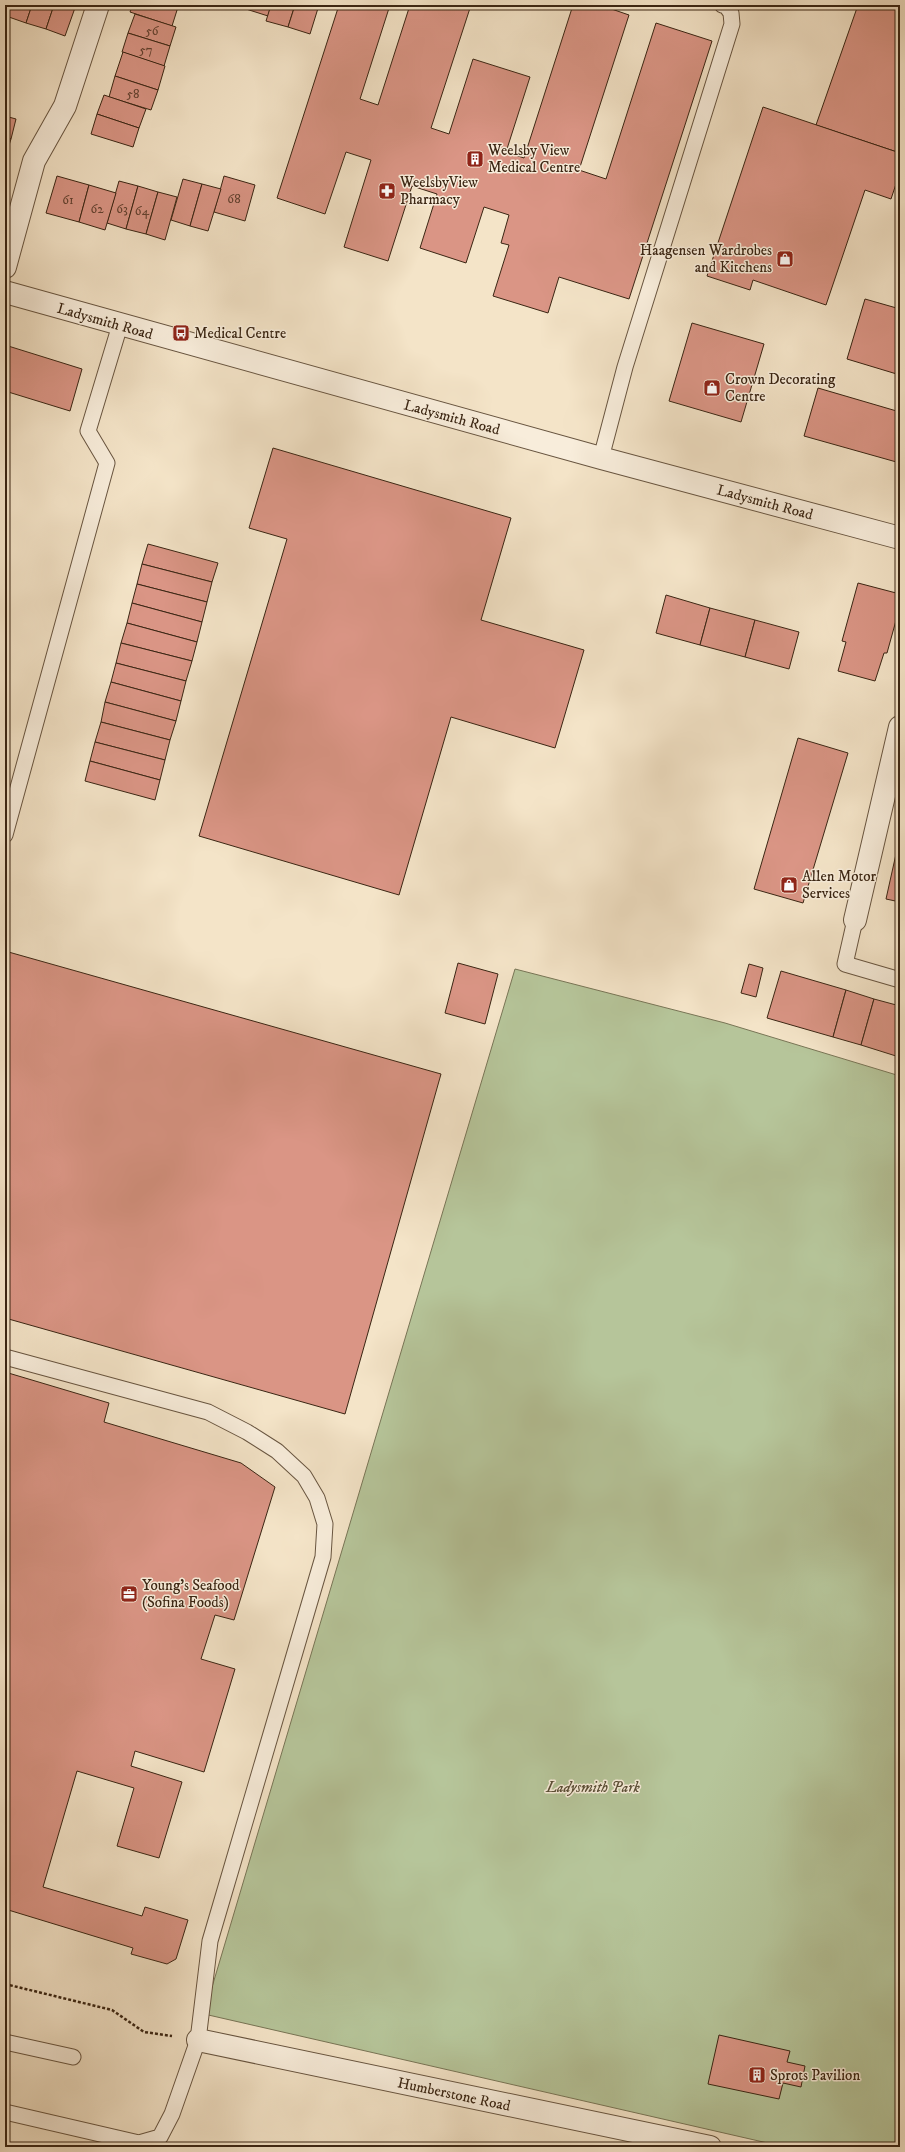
<svg xmlns="http://www.w3.org/2000/svg" width="905" height="2152" viewBox="0 0 905 2152" font-family="'IM FELL DW Pica',serif">
  <style>
    .green { fill: #b6c59a; stroke: #787556 }
    .building { fill: #da9585; stroke: #3a2513 }
    .lines { fill: none; stroke-linecap: round; stroke-linejoin: round }
    .service-casing { stroke: #685540; stroke-width: 17 }
    .minor-casing { stroke: #685540; stroke-width: 24 }
    .tertiary-casing { stroke: #685540; stroke-width: 24 }
    .path { stroke: #3a2513; stroke-width: 2.5; stroke-dasharray: 3 2; stroke-linecap: butt }
    .service { stroke: #f8eddb; stroke-width: 15 }
    .minor { stroke: #f8eddb; stroke-width: 22 }
    .tertiary { stroke: #f8eddb; stroke-width: 22 }
    .labels { text-anchor: middle; stroke-width: 3; stroke-linejoin: round; paint-order: stroke }
    .number-label { font-size: 13px; fill: #624130 }
    .poi-label { font-size: 15px; fill: #3a2513; stroke: #f8eddb; text-anchor: start }
    .street-label { font-size: 15px; fill: #3a2513; stroke: #f8eddb }
    .park-label { font-size: 15px; font-style: italic; fill: #594d35; stroke: #f8eddb }
  </style>
  <rect width="100%" height="100%" fill="#f4e4c8"/>
  <filter id="stains"><feTurbulence type="fractalNoise" baseFrequency=".005" numOctaves="4"/><feColorMatrix values="0 0 0 0 .2 0 0 0 0 .09 0 0 0 0 .02 0 0 0 .5 -.17"/></filter>
  <radialGradient id="worn" r=".72"><stop offset=".6" stop-color="#630" stop-opacity="0"/><stop offset="1" stop-color="#630" stop-opacity=".3"/></radialGradient>
  <path class="green" d="M515,969L725,1023L900,1076V2147H785L204,2014Z"/>
  <g class="building">
    <path d="M5,5H10L6,16H5Z"/>
    <path d="M10,5H32L26,23L6,16Z"/>
    <path d="M32,5H54L46,29L26,23Z"/>
    <path d="M54,5H76L65,36L46,29Z"/>
    <path d="M133,5H173L178,7L172,26L130,12Z"/>
    <path d="M232,5H247L246,9Z"/>
    <path d="M247,5H271L268,16L246,9Z"/>
    <path d="M271,5H295L288,27L266,21Z"/>
    <path d="M295,5H319L310,34L288,27Z"/>
    <path d="M339,5H390L360,99L378,105L410,5H471L431,128L449,134L473,59L530,77L506,152L524,158L573,5H600L629,15L579,170L606,179L656,23L712,41L629,299L559,277L548,313L493,296L509,245L501,243L509,215L484,207L466,263L420,248L437,194L412,186L388,261L344,247L371,160L346,152L325,214L277,198Z"/>
    <path d="M858,5H900V153L816,125Z"/>
    <path d="M135,14L176,27L170,46L128,33Z"/>
    <path d="M128,33L170,46L164,66L122,52Z"/>
    <path d="M123,52L165,66L158,90L115,76Z"/>
    <path d="M115,76L158,90L151,110L109,97Z"/>
    <path d="M104,95L146,109L139,128L97,114Z"/>
    <path d="M763,107L900,153V172L891,199L865,190L826,305L753,280L750,290L707,276Z"/>
    <path d="M97,114L139,128L133,147L91,134Z"/>
    <path d="M5,116L16,119L11,139L5,137Z"/>
    <path d="M5,137L11,139L5,158Z"/>
    <path d="M57,176L89,185L79,222L46,213Z"/>
    <path d="M224,176L255,185L245,221L214,212Z"/>
    <path d="M183,179L202,184L190,226L171,220Z"/>
    <path d="M119,181L138,186L126,229L107,223Z"/>
    <path d="M202,184L221,189L208,231L190,226Z"/>
    <path d="M89,185L116,193L105,230L79,222Z"/>
    <path d="M138,186L158,192L146,234L126,229Z"/>
    <path d="M158,192L177,197L165,240L146,234Z"/>
    <path d="M900,294V309L896,308Z"/>
    <path d="M865,299L900,309V375L847,359Z"/>
    <path d="M692,323L764,344L741,422L669,401Z"/>
    <path d="M5,345L82,369L70,411L5,391Z"/>
    <path d="M818,388L900,412V463L804,436Z"/>
    <path d="M273,448L511,518L481,620L584,650L555,748L451,717L399,895L199,836L287,539L249,528Z"/>
    <path d="M148,544L218,563L212,582L142,564Z"/>
    <path d="M142,564L212,582L207,602L137,584Z"/>
    <path d="M858,583L900,594V606L887,653H884L875,681L838,671L846,642L842,641Z"/>
    <path d="M137,584L207,602L202,622L132,603Z"/>
    <path d="M666,595L710,608L700,645L656,633Z"/>
    <path d="M132,603L202,622L197,642L127,623Z"/>
    <path d="M710,608L755,620L745,657L700,645Z"/>
    <path d="M755,620L799,632L789,669L745,657Z"/>
    <path d="M127,623L197,642L192,661L121,643Z"/>
    <path d="M121,643L192,661L186,681L116,663Z"/>
    <path d="M116,663L186,681L181,701L111,682Z"/>
    <path d="M111,682L181,701L176,721L105,702Z"/>
    <path d="M105,702L176,721L170,740L101,722Z"/>
    <path d="M101,722L170,740L165,760L95,742Z"/>
    <path d="M798,738L848,753L803,903L754,889Z"/>
    <path d="M95,742L165,760L160,780L90,761Z"/>
    <path d="M90,761L160,780L155,800L85,781Z"/>
    <path d="M900,836V902L886,899Z"/>
    <path d="M5,951L441,1074L345,1414L5,1318Z"/>
    <path d="M458,963L498,974L485,1024L445,1013Z"/>
    <path d="M749,964L763,968L756,997L741,993Z"/>
    <path d="M781,971L846,990L833,1037L767,1018Z"/>
    <path d="M846,990L874,999L861,1045L833,1037Z"/>
    <path d="M874,999L900,1006V1041L896,1056L861,1045Z"/>
    <path d="M900,1041V1057L896,1056Z"/>
    <path d="M5,1372L109,1403L104,1422L241,1463L275,1487L234,1620L215,1615L201,1659L235,1669L204,1772L135,1751L131,1766L182,1782L159,1858L117,1846L134,1788L77,1771L43,1887L142,1916L145,1907L188,1920L176,1959L167,1964L131,1954L133,1948L5,1909Z"/>
    <path d="M719,2035L790,2051L787,2062L805,2066L801,2087L783,2083L779,2099L708,2084Z"/>
  </g>
  <g class="lines">
    <g class="service-casing">
      <g id="service">
        <path d="M601,458L625,367L732,24L731,13L726,6L722,5"/>
        <path d="M5,835L107,463L88,431L120,325"/>
        <path d="M855,920L845,964L900,980"/>
        <path d="M5,1357L208,1412L247,1432L277,1451L304,1476L317,1498L325,1524L323,1557L210,1941L198,2040L172,2114L160,2137L139,2143L5,2112"/>
        <path d="M5,2042L73,2057"/>
      </g>
    </g>
    <g class="minor-casing">
      <g id="minor">
        <path d="M5,267L34,161L65,106L98,5"/>
        <path d="M855,920L900,727"/>
        <path d="M198,2040L710,2147"/>
      </g>
    </g>
    <g class="tertiary-casing">
      <path id="tertiary" d="M5,292L601,458L900,538"/>
    </g>
    <path class="path" d="M5,1984L112,2010L144,2032L172,2036"/>
    <use href="#service" class="service"/>
    <use href="#minor" class="minor"/>
    <use href="#tertiary" class="tertiary"/>
  </g>
  <defs>
    <g id="building-square" transform="scale(0.9)"><rect x="-9" y="-9" width="18" height="18" rx="4" fill="#8f2418" stroke="#f8eddb"/><path d="M-4-6H4V6H1V3H-1V6H-4ZM-2.5-4.3h1.7v1.8h-1.7ZM.8-4.3h1.7v1.8H.8ZM-2.5-1h1.7V.8h-1.7ZM.8-1h1.7V.8H.8Z" fill="#fff"/></g>
    <g id="pharmacy-square" transform="scale(0.9)"><rect x="-9" y="-9" width="18" height="18" rx="4" fill="#8f2418" stroke="#f8eddb"/><path d="M-2-6h4v4h4v4h-4v4h-4v-4h-4v-4h4Z" fill="#fff"/></g>
    <g id="shop-square" transform="scale(0.9)"><rect x="-9" y="-9" width="18" height="18" rx="4" fill="#8f2418" stroke="#f8eddb"/><path d="M-5-2.5h2.3a2.7 3.5 0 0 1 5.4 0H5L5.5 6h-11ZM-1.5-2.5h3a1.5 2.3 0 0 0-3 0Z" fill="#fff"/></g>
    <g id="bus-square" transform="scale(0.9)"><rect x="-9" y="-9" width="18" height="18" rx="4" fill="#8f2418" stroke="#f8eddb"/><path d="M-5-6H5V4H4V6H2V4H-2V6H-4V4H-5ZM-3.5-4V0h7V-4ZM-3.5 1.2v1.5H-2V1.2ZM2 1.2v1.5H3.5V1.2Z" fill="#fff"/></g>
    <g id="office-square" transform="scale(0.9)"><rect x="-9" y="-9" width="18" height="18" rx="4" fill="#8f2418" stroke="#f8eddb"/><path d="M-6-3h4V-5.5h4V-3h4V5H-6ZM-1-4.5V-3h2v-1.5ZM-6 0V1H6V0Z" fill="#fff"/></g>
  </defs>
  <g fill-rule="evenodd">
    <use href="#building-square" x="475" y="159"/>
    <use href="#pharmacy-square" x="387" y="191"/>
    <use href="#shop-square" x="785" y="259"/>
    <use href="#bus-square" x="181" y="333"/>
    <use href="#shop-square" x="712" y="388"/>
    <use href="#shop-square" x="789" y="885"/>
    <use href="#office-square" x="129" y="1594"/>
    <use href="#building-square" x="757" y="2075"/>
  </g>
  <g class="labels">
    <g class="number-label">
      <text x="152" y="35">56</text>
      <text x="146" y="54">57</text>
      <text x="133" y="98">58</text>
      <text x="234" y="203">68</text>
      <text x="68" y="204">61</text>
      <text x="97" y="213">62</text>
      <text x="122" y="213">63</text>
      <text x="142" y="215">64</text>
    </g>
    <g class="poi-label">
      <text x="488" y="155">Weelsby View<tspan x="488" dy="17">Medical Centre</tspan></text>
      <text x="400" y="187">WeelsbyView<tspan x="400" dy="17">Pharmacy</tspan></text>
      <text x="772" y="255" text-anchor="end">Haagensen Wardrobes<tspan x="772" dy="17">and Kitchens</tspan></text>
      <text x="194" y="338">Medical Centre</text>
      <text x="725" y="384">Crown Decorating<tspan x="725" dy="17">Centre</tspan></text>
      <text x="802" y="881">Allen Motor<tspan x="802" dy="17">Services</tspan></text>
      <text x="142" y="1590">Young's Seafood<tspan x="142" dy="17">(Sofina Foods)</tspan></text>
      <text x="770" y="2080">Sprots Pavilion</text>
    </g>
    <g class="street-label">
      <text transform="translate(105 321) rotate(16)" y="5">Ladysmith Road</text>
      <text transform="translate(452 417) rotate(15)" y="5">Ladysmith Road</text>
      <text transform="translate(765 502) rotate(15)" y="5">Ladysmith Road</text>
      <text transform="translate(454 2094) rotate(12)" y="5">Humberstone Road</text>
    </g>
    <g class="park-label">
      <text x="593" y="1792">Ladysmith Park</text>
    </g>
  </g>
  <rect width="905" height="2152" fill="none" stroke="#f4e4c8" stroke-width="20"/>
  <rect x="6" y="6" width="893" height="2140" fill="none" stroke="#3a2513" stroke-width="2"/>
  <rect x="10" y="10" width="885" height="2132" fill="none" stroke="#3a2513"/>
  <rect width="100%" height="100%" filter="url(#stains)"/>
  <rect width="100%" height="100%" fill="url(#worn)"/>
</svg>
